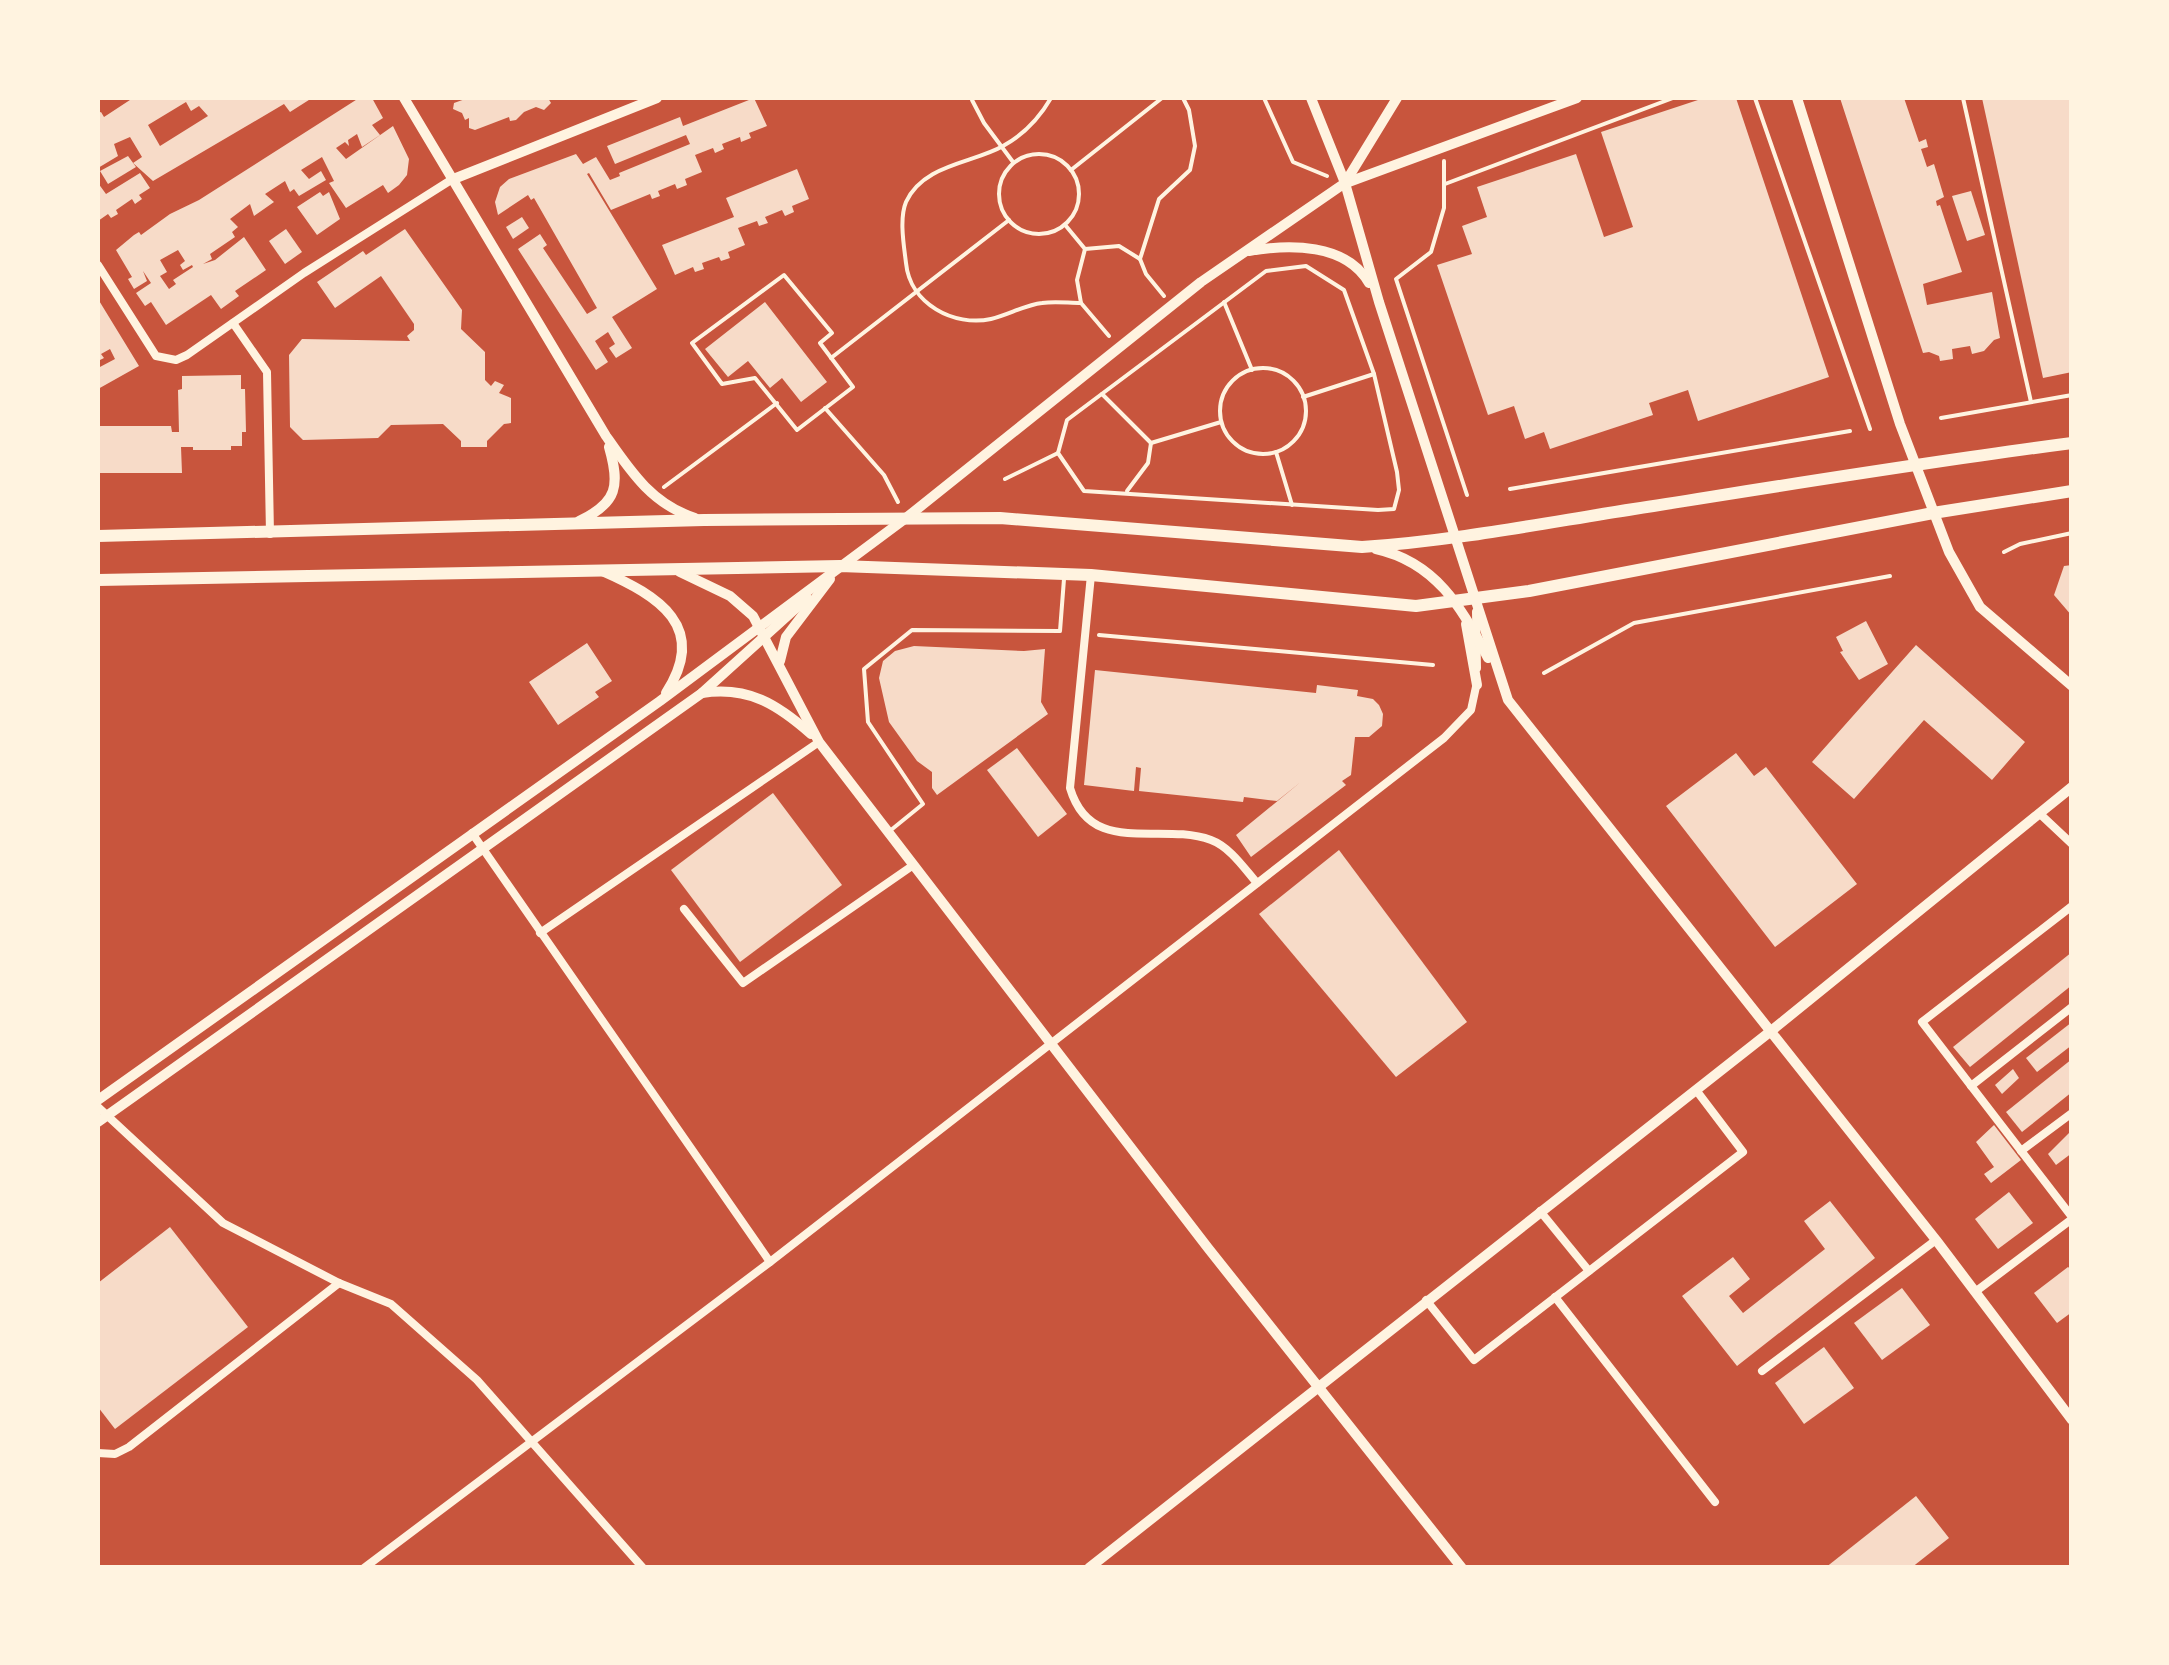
<svg xmlns="http://www.w3.org/2000/svg" width="2169" height="1665" viewBox="0 0 2169 1665" font-family="'Fira Sans Condensed',sans-serif">
  <style>
    .building { fill: #f7dbc8; fill-rule: evenodd }
    .lines { fill: none; stroke-linecap: round; stroke-linejoin: round }
    .path { stroke: #fff3e0; stroke-width: 4 }
    .service { stroke: #fff3e0; stroke-width: 4 }
    .minor { stroke: #fff3e0; stroke-width: 8 }
    .tertiary { stroke: #fff3e0; stroke-width: 10 }
    .primary { stroke: #fff3e0; stroke-width: 12 }
  </style>
  <rect width="100%" height="100%" fill="#c8553d"/>
  <g class="building">
    <path d="M133,98H312L290,112L284,104L153,181L133,163L142,157L130,137L114,144L118,156L98,168V113L101,112L104,117ZM186,102L191,111L199,106L208,116L160,146L148,125Z"/>
    <path d="M359,98H372L383,118L372,125L380,135L362,147L357,134L348,140L349,146L345,142L336,148L346,159L393,126L409,159L407,175L399,185L388,193L383,185L346,208L329,183L334,181L322,157L301,170L309,179L321,171L326,180L299,196L294,189L290,192L285,181L265,194L274,202L254,216L250,204L230,219L238,227L232,232L235,237L210,254L212,259L203,264L215,260L244,237L266,270L235,291L239,296L221,309L211,295L166,325L151,302L145,306L136,293L151,283L143,271L147,281L134,289L128,279L132,277L116,250L134,235L139,232L141,235L170,214L199,200ZM178,250L185,261L180,265L183,270L192,265L193,267L173,280L176,284L169,289L160,276L167,272L160,260Z"/>
    <path d="M468,98H548L551,103L544,110L536,107L524,112L516,120L510,121L509,117L475,130L469,128V118L465,120L462,113L453,109L454,103Z"/>
    <path d="M754,98L767,126L749,133L751,138L741,142L740,137L722,144L724,149L715,153L713,148L695,155L702,172L685,179L687,185L677,189L675,184L658,191L660,196L652,199L650,194L611,210L589,173L587,174L657,289L612,317L632,348L616,358L609,348L615,344L608,332L595,341L608,362L596,370L518,249L540,234L547,245L543,248L587,314L597,308L534,198L531,200L528,195L498,215L495,202L500,187L509,179L576,154L583,164L596,157L610,180L620,176L619,173L690,144L686,135L615,164L607,146L680,117L683,126Z"/>
    <path d="M1704,98H1736L1829,377L1698,421L1688,390L1649,403L1653,415L1550,449L1544,432L1525,439L1514,406L1488,415L1437,265L1472,254L1462,226L1487,217L1477,187L1576,154L1604,237L1633,227L1601,132Z"/>
    <path d="M1840,98H1904L1919,142L1926,139L1928,147L1921,149L1927,167L1934,164L1944,197L1936,201L1937,206L1940,205L1962,272L1923,284L1927,305L1992,292L2000,338L1994,340L1984,351L1972,354L1970,346L1952,349L1953,359L1940,361L1939,356L1929,352L1923,353Z"/>
    <path d="M1982,98H2072V372L2043,378Z"/>
    <path d="M128,156L136,167L108,184L100,171Z"/>
    <path d="M797,169L809,199L792,206L794,212L785,216L782,210L765,217L768,223L759,226L757,221L738,228L745,245L728,252L730,258L721,261L719,257L702,263L704,269L695,272L693,267L675,275L662,245L734,217L726,198Z"/>
    <path d="M140,173L150,188L139,195L142,199L135,204L132,199L116,210L118,214L111,218L108,214L98,221V183L106,194Z"/>
    <path d="M1971,191L1985,235L1967,241L1952,196Z"/>
    <path d="M320,192L323,196L329,192L340,219L317,235L297,207Z"/>
    <path d="M522,217L529,228L513,239L506,227Z"/>
    <path d="M286,229L302,252L285,264L269,241Z"/>
    <path d="M405,229L462,310L461,329L485,352V380L491,386L495,381L504,385L499,393L511,398V423L504,424L487,441V447H461V441L443,424L391,425L378,438L303,440L290,427L289,355L302,339L410,341L407,336L414,330V324L381,276L335,308L317,282L363,251L366,255Z"/>
    <path d="M98,299L139,366L98,389V368L115,359L110,349L101,354L104,358L98,361Z"/>
    <path d="M765,302L827,382L801,402L782,378L770,388L748,361L728,377L705,349Z"/>
    <path d="M241,375V389H245L246,432H242V446H231V450H193V447H181L182,473H98V426H171L172,432H179L178,390L182,389V376Z"/>
    <path d="M2072,565V616L2054,595L2064,566Z"/>
    <path d="M1866,621L1888,664L1859,680L1840,652L1843,651L1836,637Z"/>
    <path d="M587,643L612,681L595,692L599,697L558,725L529,682Z"/>
    <path d="M1916,645L2025,742L1992,780L1924,720L1854,799L1812,762Z"/>
    <path d="M914,646L1024,651L1045,649L1041,702L1048,714L937,795L932,788V772L917,761L889,722L879,678L883,661L895,651Z"/>
    <path d="M1095,670L1316,693L1317,685L1358,690L1357,696L1373,699L1379,705L1383,714L1382,726L1369,737H1355L1351,775L1342,781L1346,785L1251,857L1236,835L1302,781L1277,801L1244,797L1243,802L1139,791L1141,768L1136,767L1134,791L1084,785Z"/>
    <path d="M1017,748L1067,814L1038,837L987,770Z"/>
    <path d="M1736,753L1754,776L1766,767L1857,884L1775,947L1666,806Z"/>
    <path d="M773,793L842,885L740,962L671,870Z"/>
    <path d="M1339,850L1467,1022L1396,1077L1259,914Z"/>
    <path d="M2072,952V985L1970,1067L1953,1047Z"/>
    <path d="M2072,1022V1045L2037,1072L2026,1058Z"/>
    <path d="M2072,1059V1092L2022,1132L2006,1112Z"/>
    <path d="M2013,1069L2019,1078L2002,1094L1995,1085Z"/>
    <path d="M1994,1125L2021,1160L1991,1183L1984,1174L1994,1167L1976,1142Z"/>
    <path d="M2072,1130V1153L2056,1165L2048,1154Z"/>
    <path d="M2009,1192L2033,1223L1998,1249L1975,1219Z"/>
    <path d="M1830,1201L1875,1258L1737,1366L1682,1296L1733,1257L1750,1279L1729,1296L1743,1313L1825,1249L1804,1221Z"/>
    <path d="M170,1227L248,1327L115,1429L98,1407V1283Z"/>
    <path d="M2068,1267L2072,1270V1312L2057,1323L2034,1293Z"/>
    <path d="M1902,1288L1930,1325L1882,1360L1854,1323Z"/>
    <path d="M1824,1347L1854,1388L1804,1424L1775,1383Z"/>
    <path d="M1916,1496L1949,1538L1911,1568H1825Z"/>
  </g>
  <g class="lines">
    <g class="path">
      <path d="M1051,98C1040,117 1023,135 1003,146C974,163 923,164 906,202C899,219 904,246 906,263C910,304 954,327 991,319C1008,315 1025,305 1042,303C1055,301 1068,303 1081,303L1109,336"/>
      <path d="M1264,98L1293,162L1327,176"/>
      <path d="M1755,98L1870,429"/>
      <path d="M1963,98L2031,402"/>
      <path d="M972,100L984,123L1013,162"/>
      <circle cx="1039" cy="194" r="40"/>
      <path d="M1444,161V208L1431,252L1396,279L1467,495"/>
      <path d="M1071,170L1162,98"/>
      <path d="M1445,184L1673,98"/>
      <path d="M1066,226L1085,249"/>
      <path d="M1306,266L1344,290L1374,374L1397,472L1399,490L1394,509L1378,510L1084,491L1058,453L1067,420L1266,271Z"/>
      <path d="M784,275L832,333L820,343L853,387L797,430L755,378L722,384L692,343Z"/>
      <path d="M1164,296L1146,274L1140,259L1159,199L1190,170L1195,146L1189,110L1183,98"/>
      <path d="M1224,302L1252,370"/>
      <path d="M1081,303L1077,280L1085,249L1119,246L1140,259"/>
      <path d="M831,358L1009,220"/>
      <circle cx="1263" cy="411" r="43"/>
      <path d="M1102,394L1151,443L1221,422"/>
      <path d="M1303,397L1374,374"/>
      <path d="M825,408L884,475L898,502"/>
      <path d="M1941,418L2072,395"/>
      <path d="M1276,452L1292,505"/>
      <path d="M1005,479L1058,453"/>
      <path d="M664,487L777,403"/>
      <path d="M1510,489L1850,431"/>
      <path d="M1127,491L1148,463L1151,443"/>
      <path d="M2004,552L2020,544L2072,533"/>
      <path d="M1099,635L1433,665"/>
      <path d="M1544,673L1634,623L1890,576"/>
    </g>
    <path class="service" d="M891,830L923,804L868,722L864,669L912,630L1060,631L1064,579"/>
    <g class="minor">
      <path d="M98,265L156,356L176,360L187,355L304,273L451,180"/>
      <path d="M233,323L267,372L270,534"/>
      <path d="M1091,575L1070,788C1091,858 1159,821 1211,840C1230,847 1244,868 1257,883"/>
      <path d="M1476,612L1477,668"/>
      <path d="M2039,813L2072,844"/>
      <path d="M472,833L770,1262"/>
      <path d="M2072,906L1922,1022L2072,1217"/>
      <path d="M684,909L743,983L912,866"/>
      <path d="M540,933L819,742"/>
      <path d="M1971,1086L2072,1007"/>
      <path d="M98,1107L223,1223L339,1283L391,1304L477,1380L643,1568"/>
      <path d="M2021,1151L2072,1113"/>
      <path d="M1540,1211L1589,1271"/>
      <path d="M1975,1292L2072,1219"/>
      <path d="M1555,1297L1715,1502"/>
      <path d="M1426,1300L1474,1360L1743,1152L1696,1090"/>
      <path d="M1762,1371L1936,1240"/>
      <path d="M98,1453L115,1454L129,1447L339,1283"/>
      <path d="M364,1568L770,1262L1444,738L1471,710L1477,682"/>
    </g>
    <g class="tertiary">
      <path d="M404,98L606,436C631,472 652,504 695,518"/>
      <path d="M1311,98L1345,183L1379,302L1508,700L1936,1240L2072,1420"/>
      <path d="M1797,98L1900,424L1949,552L1980,607L2072,686"/>
      <path d="M451,180L657,98"/>
      <path d="M1346,183L1577,98"/>
      <path d="M1249,251C1289,244 1346,243 1369,283"/>
      <path d="M579,521C618,503 620,485 609,447"/>
      <path d="M1376,549C1435,562 1462,607 1488,658"/>
      <path d="M602,571C659,596 709,627 666,693"/>
      <path d="M680,572L730,596L753,616L819,742L1208,1248L1462,1568"/>
      <path d="M1466,624L1477,685"/>
      <path d="M780,661L786,637L830,579"/>
      <path d="M702,693C748,686 777,704 811,734"/>
      <path d="M98,1100L660,701L906,518L1201,282L1345,183L1397,98"/>
      <path d="M98,1122L702,693L807,598"/>
      <path d="M1089,1568L1771,1031L2072,787"/>
    </g>
    <g class="primary">
      <path d="M98,536L704,520L1000,518L1362,547C1453,541 1544,523 1634,509C1780,486 1925,462 2072,443"/>
      <path d="M98,580L840,566L1091,575L1416,606L1529,591L1933,513L2072,491"/>
    </g>
  </g>
  <rect width="2169" height="1665" fill="none" stroke="#fff3e0" stroke-width="200"/>
</svg>
